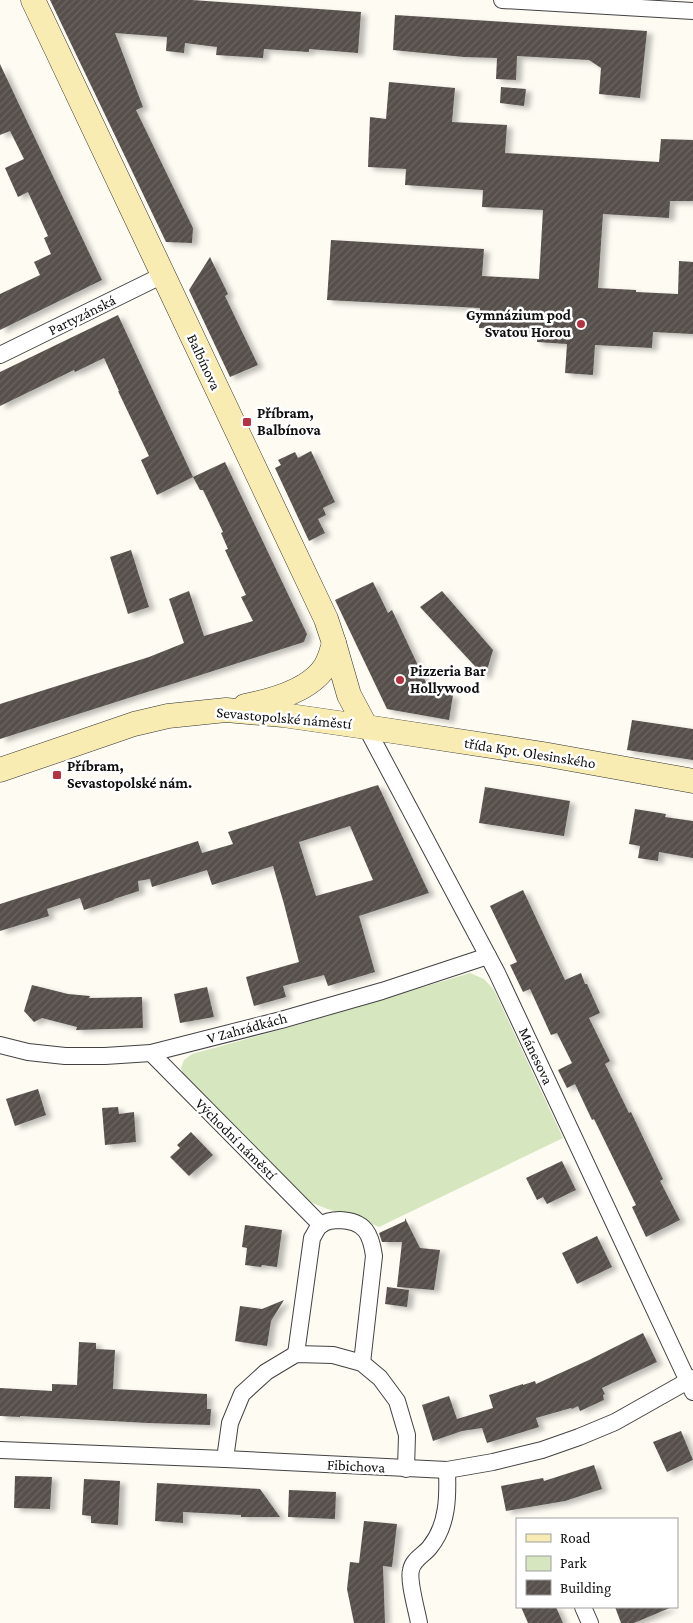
<svg xmlns="http://www.w3.org/2000/svg" width="693" height="1623" viewBox="0 0 693 1623" font-family="'Crimson Pro',serif">
  <style>
    .park { fill: #d6e6be }
    .building { fill: url(#building-hatch); fill-rule: evenodd; filter: url(#shadow) }
    .lines { fill: none; stroke-linecap: round; stroke-linejoin: round }
    .street-casing { stroke: #424242; stroke-width: 18 }
    .secondary-casing { stroke: #313131; stroke-width: 25 }
    .street { stroke: #fff; stroke-width: 16 }
    .secondary { stroke: #f8ecb3; stroke-width: 24 }
    .poi-dot { fill: #b43242; stroke: #fff; stroke-width: 2 }
    .labels { text-anchor: middle; stroke-width: 5; stroke-linejoin: round; paint-order: stroke }
    .street-label { font-size: 15px; fill: #0f0f0f; stroke: #fff }
    .poi-label { font-size: 15px; font-weight: bold; fill: #0f0f0f; stroke: #fff; text-anchor: start }
  </style>
  <defs>
    <pattern id="building-hatch" width="6" height="6" patternUnits="userSpaceOnUse" patternTransform="scale(1.25)"><rect width="6" height="6" fill="#57504c"/><path d="M-1 1l2-2M0 6l6-6M5 7l2-2" fill="none" stroke="#6a6561"/></pattern>
    <filter id="shadow"><feDropShadow dx="5.5" dy="3" stdDeviation="2.5" flood-color="#0004"/></filter>
  </defs>
  <rect width="100%" height="100%" fill="#fefbf3"/>
  <path class="park" d="M470,973L484,979L494,990L563,1138L379,1227C356,1216 331,1212 308,1201L184,1076L181,1068L184,1060L192,1054L287,1028Z"/>
  <g class="building">
    <path d="M50,0H192L361,12L358,53L309,49V52L264,49L263,58L216,55L217,47L185,43L184,53L166,51L167,37L115,33L143,107L136,110L193,228L192,243L166,242Z"/>
    <path d="M395,15L647,31L640,98L599,94L601,68L589,60L517,56L516,80L496,79L497,58L464,57L393,50Z"/>
    <path d="M0,64L102,280L0,330V294L40,275L34,262L51,254L44,238L48,236L28,192L18,197L5,168L24,159L10,131L0,135Z"/>
    <path d="M389,82L455,88L452,122L507,125L505,153L659,162L661,139L693,140V201H670L669,218L603,214L598,288L636,290V292L678,294L679,261L693,262V334L653,332L652,348L595,345L593,375L565,373L567,344L537,342V331L479,328L480,308L327,300L331,240L484,249L482,276L539,279L543,210L482,207L483,190L405,185L406,169L368,167L370,117L386,119Z"/>
    <path d="M501,87L526,89L524,106L500,103Z"/>
    <path d="M210,257L228,294L225,296L258,365L230,377L189,290Z"/>
    <path d="M118,315L193,477L225,462L307,634L304,642L0,739V704L149,657L184,643L169,599L189,591L204,636L253,621L241,597L246,595L225,550L228,549L221,533L223,532L203,490H200L193,477L157,495L141,460L149,456L118,391H119L104,358L75,372L74,370L0,406V372Z"/>
    <path d="M311,451L335,502L323,508L326,515L318,519L325,533L309,541L275,468L281,465L278,460L295,452L298,458Z"/>
    <path d="M131,550L149,607L128,614L110,557Z"/>
    <path d="M373,582L388,613L392,610L430,691L453,695L449,720L387,709L335,600Z"/>
    <path d="M442,591L493,650L485,677L420,607Z"/>
    <path d="M632,720L693,729V760L627,750Z"/>
    <path d="M378,785L429,893L359,916L375,972L328,986L324,975L283,986L286,997L254,1006L246,977L299,962L284,904L273,866L212,885L207,870L152,887L150,879L138,881L139,891L114,899V900L84,910L80,898L47,909L49,916L0,931V904L198,841L202,853L233,844L228,832ZM350,826L373,880L316,896L299,842Z"/>
    <path d="M485,787L570,801L564,836L479,823Z"/>
    <path d="M635,809L666,814L665,817L693,821V858L659,852L658,861L638,858L640,846L629,844Z"/>
    <path d="M523,890L565,980L581,973L585,984H587L600,1013L589,1018L610,1061L605,1064L629,1113L631,1112L663,1179L660,1181L680,1220L646,1237L632,1207L636,1205L594,1119L592,1120L575,1084L567,1088L558,1070L572,1063L557,1033L551,1035L530,989L523,992L510,965L517,962L490,906Z"/>
    <path d="M32,985L68,994L90,996L89,998L142,997L143,1028L76,1030L77,1027L42,1018L34,1022L24,1011Z"/>
    <path d="M207,987L214,1017L180,1023L174,994Z"/>
    <path d="M38,1089L46,1115L15,1126L6,1099Z"/>
    <path d="M118,1107L119,1114L134,1112L136,1142L105,1145L102,1108Z"/>
    <path d="M191,1132L213,1155L189,1176L170,1157L180,1148L177,1145Z"/>
    <path d="M562,1161L576,1190L547,1204L543,1197L537,1200L526,1178Z"/>
    <path d="M405,1218L420,1248L440,1250L434,1290L397,1287L402,1242H382L379,1233L405,1221Z"/>
    <path d="M245,1225L282,1230L277,1267L262,1265L261,1267L245,1265L247,1248L242,1247Z"/>
    <path d="M597,1236L612,1267L577,1284L562,1253Z"/>
    <path d="M387,1287L409,1290L407,1307L385,1304Z"/>
    <path d="M284,1300L271,1321L267,1346L235,1341L240,1306L262,1309Z"/>
    <path d="M643,1333L657,1362L602,1388L605,1394L603,1395L604,1400L580,1411L578,1406L572,1409L571,1408L536,1418L539,1427L487,1443L482,1428L462,1431L433,1441L422,1405L449,1396L457,1419L493,1408L489,1395L523,1384V1385L535,1381L536,1384L589,1360Z"/>
    <path d="M79,1342L96,1343V1349L115,1350L113,1389L207,1394V1409H211L210,1425L148,1423L20,1416V1417L0,1416V1388L52,1391V1384L77,1385Z"/>
    <path d="M681,1431L693,1460L667,1472L653,1442Z"/>
    <path d="M594,1465L602,1489L565,1501L506,1511L501,1486L543,1478L544,1481Z"/>
    <path d="M15,1476L52,1477L50,1509L14,1508Z"/>
    <path d="M84,1479L120,1481L118,1525L91,1523V1516L82,1515Z"/>
    <path d="M157,1483L260,1489L280,1517H241V1515L183,1512V1523L155,1521Z"/>
    <path d="M289,1490L336,1492L335,1519L288,1517Z"/>
    <path d="M364,1521L397,1524L392,1567L383,1566L385,1623H354L347,1589L350,1562L359,1563Z"/>
    <path d="M521,1607H556L563,1623H528Z"/>
    <path d="M615,1607H672L634,1623H621Z"/>
  </g>
  <g class="lines">
    <g class="street-casing">
      <g id="street">
        <path d="M502,0L693,11"/>
        <path d="M0,355L163,275"/>
        <path d="M366,727L497,973L693,1392"/>
        <path d="M0,1045L28,1052L65,1056H105L151,1053L281,1020L382,991L488,956"/>
        <path d="M151,1053L321,1225"/>
        <path d="M296,1354L312,1238C315,1234 317,1227 321,1225C326,1221 334,1220 340,1220C365,1221 371,1234 374,1256L362,1363"/>
        <path d="M0,1450L225,1459L447,1470L493,1462L542,1450L579,1437L615,1422L693,1378"/>
        <path d="M225,1459L230,1423L242,1394L266,1372L296,1354L333,1355L362,1363L380,1378L397,1401L407,1435L406,1469"/>
        <path d="M583,1607L590,1623"/>
        <path d="M419,1623C417,1611 408,1581 411,1570C413,1559 424,1555 430,1547C448,1525 448,1496 447,1470"/>
      </g>
    </g>
    <g class="secondary-casing">
      <g id="secondary">
        <path d="M33,0L326,619L334,643L349,695L366,727"/>
        <path d="M245,706C270,701 305,692 322,671C329,663 331,653 334,643"/>
        <path d="M0,770L134,724L168,716L226,710L283,715L366,727L543,754L693,781"/>
      </g>
    </g>
    <use href="#street" class="street"/>
    <use href="#secondary" class="secondary"/>
  </g>
  <g class="poi-dot">
    <circle cx="581" cy="324" r="5"/>
    <rect x="242" y="417" width="10" height="10" rx="2.5"/>
    <circle cx="400" cy="680" r="5"/>
    <rect x="52" y="770" width="10" height="10" rx="2.5"/>
  </g>
  <g class="labels">
    <g class="street-label">
      <text transform="translate(82 315) rotate(-26)" y="5">Partyzánská</text>
      <text transform="translate(204 362) rotate(65)" y="5">Balbínova</text>
      <text transform="translate(284 718) rotate(5)" y="5">Sevastopolské náměstí</text>
      <text transform="translate(530 753) rotate(9)" y="5">třída Kpt. Olesinského</text>
      <text transform="translate(247 1028) rotate(-15)" y="5">V Zahrádkách</text>
      <text transform="translate(536 1056) rotate(65)" y="5">Mánesova</text>
      <text transform="translate(236 1139) rotate(45)" y="5">Východní náměstí</text>
      <text transform="translate(356 1466) rotate(3)" y="5">Fibichova</text>
    </g>
    <g class="poi-label">
      <text x="571" y="320" text-anchor="end">Gymnázium pod<tspan x="571" dy="17">Svatou Horou</tspan></text>
      <text x="257" y="418">Příbram,<tspan x="257" dy="17">Balbínova</tspan></text>
      <text x="410" y="676">Pizzeria Bar<tspan x="410" dy="17">Hollywood</tspan></text>
      <text x="67" y="771">Příbram,<tspan x="67" dy="17">Sevastopolské nám.</tspan></text>
    </g>
  </g>
  <rect x="516" y="1518" width="162" height="90" fill="#ffffff" stroke="#9f9f9f"/>
  <rect x="526" y="1534" width="25" height="8" fill="#f8ecb3" stroke="#9f9f9f"/>
  <text x="560" y="1543" font-size="15" fill="#0f0f0f">Road</text>
  <rect x="526" y="1556" width="25" height="15" fill="#d6e6be" stroke="#9f9f9f"/>
  <text x="560" y="1568" font-size="15" fill="#0f0f0f">Park</text>
  <rect x="526" y="1580" width="25" height="15" fill="url(#building-hatch)" stroke="#9f9f9f"/>
  <text x="560" y="1593" font-size="15" fill="#0f0f0f">Building</text>
</svg>
